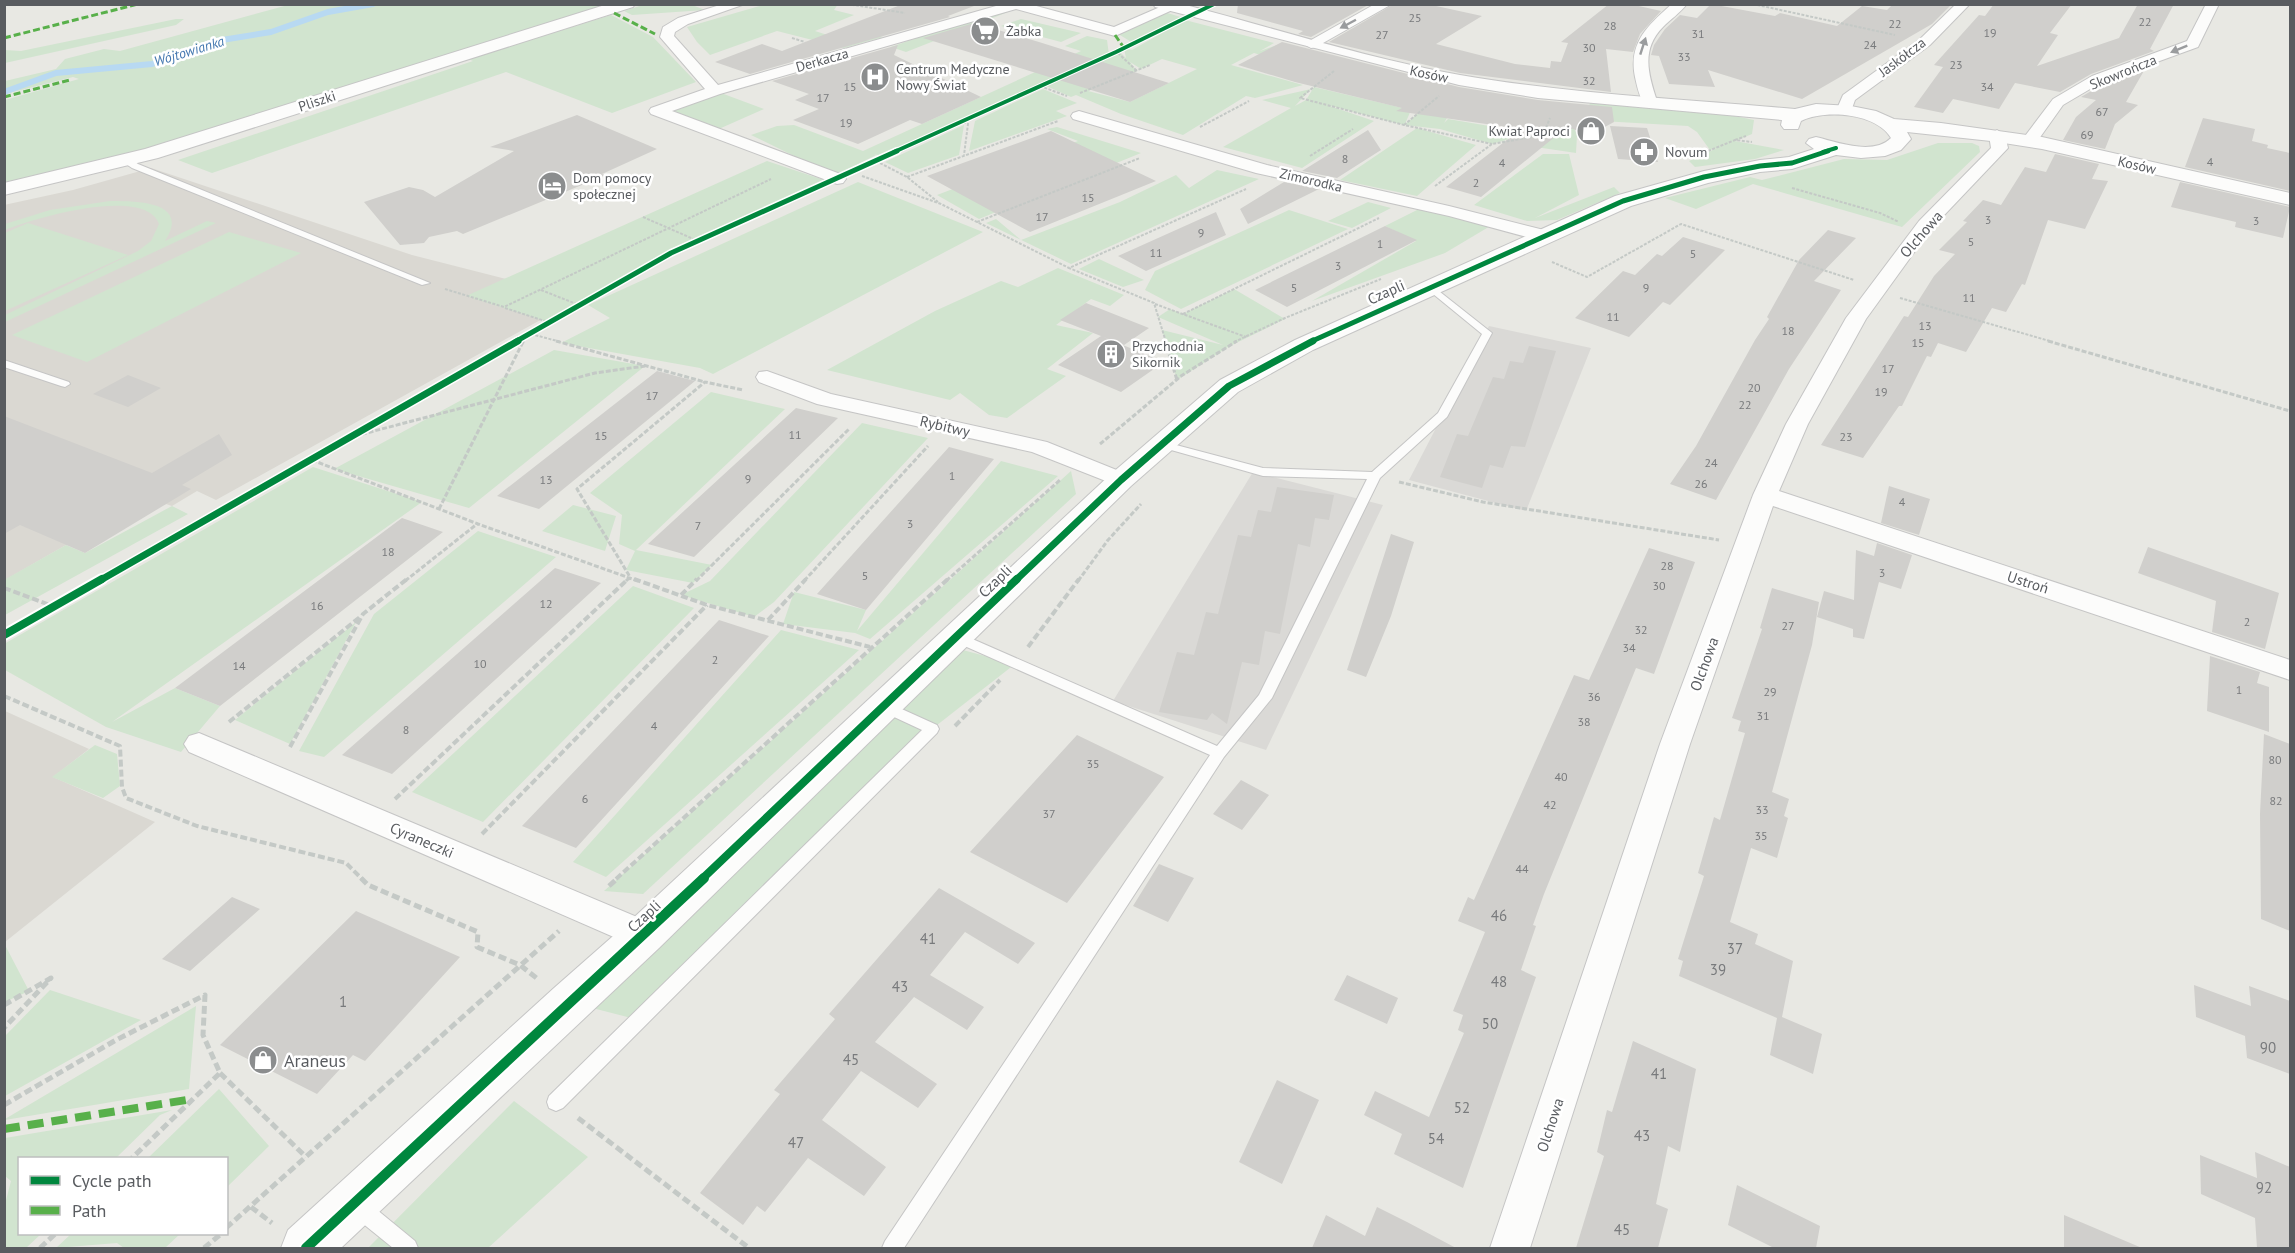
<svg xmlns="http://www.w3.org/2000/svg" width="2295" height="1253" viewBox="0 0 2295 1253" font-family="'PT Sans',sans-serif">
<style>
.industrial{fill:#dad9d6}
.education{fill:#dad8d2}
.green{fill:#d1e4cf;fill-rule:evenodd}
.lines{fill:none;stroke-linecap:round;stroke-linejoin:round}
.stream{stroke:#b8d9f2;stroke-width:6}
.building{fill:#d0cfcc}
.service-casing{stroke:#c5c5c5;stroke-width:2}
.minor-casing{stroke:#c5c5c5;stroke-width:2}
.tertiary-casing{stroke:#c5c5c5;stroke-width:2}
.path-far3{stroke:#c4c9c6;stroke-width:2;stroke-dasharray:3 1.5;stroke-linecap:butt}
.path-far2{stroke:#c4c9c6;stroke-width:3;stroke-dasharray:5 2;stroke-linecap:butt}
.path-far1{stroke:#c4c9c6;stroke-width:4;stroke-dasharray:7 3;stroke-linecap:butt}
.path{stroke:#c4c9c6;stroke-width:5;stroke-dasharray:8 4;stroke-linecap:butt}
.service{fill:#fcfcfb;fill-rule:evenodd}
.minor{fill:#fcfcfb;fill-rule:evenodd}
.tertiary{fill:#fcfcfb;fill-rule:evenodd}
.quiet-far1{stroke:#58b04a;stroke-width:3;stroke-dasharray:7 3;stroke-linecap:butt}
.quiet{stroke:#58b04a;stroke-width:8;stroke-dasharray:16 8;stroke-linecap:butt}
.cycleway-far4-casing{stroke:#fff;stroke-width:6}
.cycleway-far3-casing{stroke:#fff;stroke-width:8}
.cycleway-far2-casing{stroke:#fff;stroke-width:10}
.cycleway-far1-casing{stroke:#fff;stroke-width:12}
.cycleway-casing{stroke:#fff;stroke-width:14}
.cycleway-far4{stroke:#00873e;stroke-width:4}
.cycleway-far3{stroke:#00873e;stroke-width:5}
.cycleway-far2{stroke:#00873e;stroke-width:7}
.cycleway-far1{stroke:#00873e;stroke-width:8}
.cycleway{stroke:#00873e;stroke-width:10}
.oneway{fill:#9a9c9e}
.labels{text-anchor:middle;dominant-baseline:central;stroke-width:5;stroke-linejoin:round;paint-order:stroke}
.number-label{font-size:12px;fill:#787a7c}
.far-poi-label{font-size:14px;fill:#595c60;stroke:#fff;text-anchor:start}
.far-water-label{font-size:14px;font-style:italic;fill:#4679b0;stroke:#fff}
.far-street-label{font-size:14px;fill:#595c60;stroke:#fff}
.street-label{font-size:15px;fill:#595c60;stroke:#fff}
.near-number-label{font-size:15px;fill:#787a7c}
.near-poi-label{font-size:18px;fill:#595c60;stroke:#fff;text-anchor:start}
</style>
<rect width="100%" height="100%" fill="#e8e8e3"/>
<!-- industrial -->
<path class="industrial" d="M 1489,326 L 1591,348 L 1526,511 L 1409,480 Z
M 1253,472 L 1383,505 L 1266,750 L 1113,701 Z"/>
<!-- education -->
<path class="education" d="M 151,168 L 412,255 L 580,298 L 216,500 L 197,491 L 172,506 L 166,504 L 66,545 L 5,580 L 4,205 L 73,190 Z
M 5,711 L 89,749 L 53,777 L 155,822 L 5,942 Z"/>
<!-- green -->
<path class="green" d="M 646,4 L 692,5 L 705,10 L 632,15 L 624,11 Z
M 838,4 L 834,10 L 854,15 L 815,31 L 843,40 L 873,34 L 883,37 L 844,48 L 777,31 L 710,55 L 697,42 L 687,27 L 763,5 Z
M 288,5 L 612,5 L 475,46 L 169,144 L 5,184 L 5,100 L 79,79 L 73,77 L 5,94 L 5,81 L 56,69 L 65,59 L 104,49 L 120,51 Z
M 1013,10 L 906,52 L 891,47 L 936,31 Z
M 1164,12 L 1184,18 L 1133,43 L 1115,32 Z
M 611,15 L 653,37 L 696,82 L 612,113 L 506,72 L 212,173 L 178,160 L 473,61 L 468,59 Z
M 176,19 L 184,19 L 176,25 L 5,63 L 5,50 L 21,51 Z
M 1021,19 L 1081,33 L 1061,42 L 1001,26 Z
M 1185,20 L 1274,43 L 1260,51 L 1280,44 L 1324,74 L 1254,53 L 1231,65 L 1303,85 L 1255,98 L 1246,96 L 1183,135 L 1121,114 L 1076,95 L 1071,97 L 1044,85 L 885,157 L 874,154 L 876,155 L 835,176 L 751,135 L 777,126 L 794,125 L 863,151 L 1081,51 L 1065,46 L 1087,36 L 1107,40 L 1109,55 L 1065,76 L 1121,53 L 1126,58 L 1124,48 L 1132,50 ZM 1162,59 L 1197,69 L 1130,102 L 1088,91 L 1137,71 L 1130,62 L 1141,69 Z
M 1314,87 L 1411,110 L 1405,124 L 1430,104 L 1454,106 L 1444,123 L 1448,119 L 1530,133 L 1492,144 L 1440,129 L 1404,125 L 1324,104 L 1374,121 L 1302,168 L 1223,147 L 1291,108 L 1262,100 L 1311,89 L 1295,106 L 1306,100 Z
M 1043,89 L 1077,103 L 1056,111 L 1067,116 L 969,151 L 975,121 Z
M 721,93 L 764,109 L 712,132 L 664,109 Z
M 1590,103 L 1715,112 L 1754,120 L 1752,134 L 1735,141 L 1784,150 L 1755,159 L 1695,167 L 1689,161 L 1717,148 L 1710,150 L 1697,132 L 1688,126 L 1584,120 Z
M 1571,121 L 1577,135 L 1576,153 L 1503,142 L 1543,135 Z
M 964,125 L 959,155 L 908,173 L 885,162 Z
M 1057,127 L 1141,153 L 979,219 L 937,195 L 1078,141 L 1047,129 Z
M 1417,128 L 1476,145 L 1417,196 L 1340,180 Z
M 1938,143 L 1972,143 L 1979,146 L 1980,152 L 1902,227 L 1753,184 L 1696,209 L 1665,198 L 1750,177 L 1762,180 L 1844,159 L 1887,160 Z
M 1543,154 L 1569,154 L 1579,195 L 1535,218 L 1614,187 L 1620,193 L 1557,220 L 1527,221 L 1474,205 Z
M 767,161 L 830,182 L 670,254 L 551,323 L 466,296 Z
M 1217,170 L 1259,179 L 1071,264 L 986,223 L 996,219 L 1021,240 L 1120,202 L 1176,175 L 1189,188 Z
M 858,182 L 983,232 L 713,374 L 700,368 L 561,343 L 610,318 L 588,305 Z
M 110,201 C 136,201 191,201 165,241 L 207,221 L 216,223 L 5,322 L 5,315 L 138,251 L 151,241 L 159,224 C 145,185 31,219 5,230 L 5,224 L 50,210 Z
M 1368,202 L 1391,208 L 1352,228 L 1328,221 Z
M 1421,208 L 1492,225 L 1445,253 L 1312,301 L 1416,241 L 1385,226 Z
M 1289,210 L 1348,229 L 1181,309 L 1145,290 L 1155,271 Z
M 28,223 L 128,255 L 5,311 L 5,233 Z
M 229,232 L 301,253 L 87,362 L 12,335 Z
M 1099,259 L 1144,280 L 1123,287 L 1079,269 Z
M 1058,268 L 1124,295 L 1110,306 L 1091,299 L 1056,325 L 1093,333 L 1047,369 L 1066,376 L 1007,418 L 989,415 L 960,393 L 950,400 L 827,370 L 935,311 L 1001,281 L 1018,287 Z
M 1234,289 L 1285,319 L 1228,347 L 1177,380 L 1162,330 L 1223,345 L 1158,317 L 1170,309 L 1183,314 Z
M 554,350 L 645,366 L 469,508 L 334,469 Z
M 711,392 L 785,409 L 636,550 L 712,565 L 693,583 L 626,570 L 635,551 L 619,544 L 622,515 L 590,493 Z
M 862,423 L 928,438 L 774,602 L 754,617 L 681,595 L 710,581 Z
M 1001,461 L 1058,476 L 870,639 L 855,633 L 783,624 L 794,592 L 866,610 L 857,631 Z
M 313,467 L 422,502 L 112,722 L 175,688 L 220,706 L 181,752 L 106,727 L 5,670 L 4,644 Z
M 1071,471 L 1076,494 L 643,894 L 604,891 Z
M 573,505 L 616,516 L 605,551 L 542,531 Z
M 172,506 L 188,514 L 5,615 L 4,580 L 66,545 L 85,553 Z
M 478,531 L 556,557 L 324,757 L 299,751 L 374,614 Z
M 633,586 L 694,608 L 483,822 L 412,792 Z
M 356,622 L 290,744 L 235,720 Z
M 781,630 L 859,650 L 606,877 L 573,862 Z
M 959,649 L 1015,664 L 932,729 L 639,1020 L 569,1002 L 876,713 L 927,727 L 884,706 Z
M 95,745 L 117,754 L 120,786 L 103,798 L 52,777 Z
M 4,943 L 29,991 L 5,1002 L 4,1002 Z
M 50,990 L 141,1020 L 5,1096 L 5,1036 Z
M 196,1006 L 189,1089 L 5,1120 L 5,1119 Z
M 219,1089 L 269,1146 L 227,1187 L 226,1158 L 148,1158 Z
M 514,1101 L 588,1157 L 488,1248 L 408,1248 L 387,1233 L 397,1248 L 368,1248 Z
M 172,1110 L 160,1115 L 116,1158 L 20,1158 L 20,1234 L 41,1234 L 26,1248 L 5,1248 L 5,1204 L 11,1181 L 5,1176 L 5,1138 Z
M 71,1234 L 180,1234 L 165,1248 L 124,1248 L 117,1243 L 56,1248 Z"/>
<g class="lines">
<!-- stream -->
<path class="stream" d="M 4,92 L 56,73 L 152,64 L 216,41 L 271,32 L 328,12 L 373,4"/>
</g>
<!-- building -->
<path class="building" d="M 903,4 L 974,6 L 948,16 L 950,17 L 750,74 L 715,62 L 762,44 L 782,51 Z
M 1238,4 L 1370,4 L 1311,37 L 1298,34 L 1303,31 L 1237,13 Z
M 1394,4 L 1427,4 L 1482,16 L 1436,44 L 1515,64 L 1550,68 L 1551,61 L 1561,62 L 1568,43 L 1561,42 L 1609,4 L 1630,4 L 1661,11 L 1640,34 L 1633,52 L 1606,49 L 1611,92 L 1460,73 L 1329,42 Z
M 1711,4 L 1775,16 L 1780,13 L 1837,26 L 1862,6 L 1887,10 L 1893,4 L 1952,4 L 1932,24 L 1802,99 L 1708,70 L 1715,87 L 1669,84 L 1659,56 L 1651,55 L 1654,45 L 1665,29 L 1680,15 L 1697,18 Z
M 1994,4 L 2072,4 L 2050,33 L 2058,35 L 2037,66 L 2119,38 L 2138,4 L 2174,4 L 2150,49 L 2154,51 L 2091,74 L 2060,92 L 2015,83 L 1999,109 L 1953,99 L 1943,113 L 1914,107 L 1943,67 L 1934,65 L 1979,15 L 1985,16 Z
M 974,23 L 1039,42 L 1169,83 L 1130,102 L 923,38 Z
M 1282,42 L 1459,87 L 1538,100 L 1612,107 L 1614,122 L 1590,135 L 1567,127 L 1481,197 L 1446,187 L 1521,129 L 1396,111 L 1402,108 L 1295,82 L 1238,65 Z
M 898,45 L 894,55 L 981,97 L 922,124 L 910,120 L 858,144 L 793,120 L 819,109 L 795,100 L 809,94 L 772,81 Z
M 2145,69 L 2126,102 L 2138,105 L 2115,124 L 2105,149 L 2063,140 L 2076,117 L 2096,100 L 2081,97 L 2103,84 Z
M 577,115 L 657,149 L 602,174 L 606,175 L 463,234 L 457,231 L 429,237 L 424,243 L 400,245 L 364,202 L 409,187 L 423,190 L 435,197 L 514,151 L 490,147 Z
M 2203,118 L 2255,129 L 2252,141 L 2268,145 L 2267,148 L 2290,153 L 2290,191 L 2185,167 Z
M 1610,126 L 1647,128 L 1658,162 L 1618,159 Z
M 1368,130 L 1381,150 L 1337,178 L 1302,171 Z
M 1051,131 L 1156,181 L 1030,232 L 927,176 Z
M 2055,154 L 2099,164 L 2092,179 L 2108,181 L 2085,229 L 2048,220 L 2025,285 L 2022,284 L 2006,312 L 1992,308 L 1966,352 L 1938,343 L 1931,357 L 1927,356 L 1902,406 L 1899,406 L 1863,458 L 1821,445 L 1904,316 L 1908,317 L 1934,276 L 1955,254 L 1939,250 L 1967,222 L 1963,221 L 1983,200 L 2001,205 L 2025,167 L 2046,172 Z
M 1284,182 L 1319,189 L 1248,224 L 1240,209 Z
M 2180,182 L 2290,207 L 2283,238 L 2235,227 L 2236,222 L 2171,207 Z
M 1216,212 L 1226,235 L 1146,271 L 1118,256 Z
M 1385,226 L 1417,240 L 1287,307 L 1255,290 Z
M 1828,230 L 1856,238 L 1814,281 L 1841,290 L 1789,369 L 1716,500 L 1670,484 L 1696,446 L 1755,340 L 1769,319 L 1767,317 L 1799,260 Z
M 1683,237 L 1725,250 L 1670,305 L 1663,302 L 1629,337 L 1575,318 L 1623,271 L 1635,275 L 1657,254 L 1662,256 Z
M 1086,303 L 1149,328 L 1124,345 L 1060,320 Z
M 1101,336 L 1164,362 L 1121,392 L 1058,365 Z
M 1529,346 L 1556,351 L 1525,447 L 1511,446 L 1503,468 L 1490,465 L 1482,488 L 1440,477 L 1457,434 L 1468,436 L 1493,377 L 1504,379 L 1510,361 L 1523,363 Z
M 657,371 L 695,381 L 539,509 L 497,496 Z
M 128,375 L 161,388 L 128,407 L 93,394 Z
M 796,408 L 838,418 L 694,557 L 648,544 Z
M 4,416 L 152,473 L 219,434 L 232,455 L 182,485 L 191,489 L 85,553 L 20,525 L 4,534 Z
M 949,447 L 994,459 L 866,610 L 817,594 Z
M 1889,486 L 1930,499 L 1919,535 L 1881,523 Z
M 1277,487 L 1334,495 L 1329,520 L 1315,518 L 1310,547 L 1298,544 L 1280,634 L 1265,631 L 1259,665 L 1242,662 L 1227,724 L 1212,713 L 1207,720 L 1159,712 L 1177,652 L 1194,655 L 1206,612 L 1218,614 L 1238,535 L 1251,537 L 1258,510 L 1271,512 Z
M 402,518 L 443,532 L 220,706 L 175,688 Z
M 1391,534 L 1414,542 L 1391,616 L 1366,677 L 1347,670 Z
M 1877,543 L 1912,555 L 1901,589 L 1879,582 L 1864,639 L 1853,637 L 1853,629 L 1817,617 L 1824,591 L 1854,600 L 1856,550 L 1874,556 Z
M 2148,547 L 2279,593 L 2265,649 L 2212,632 L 2216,601 L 2138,573 Z
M 1649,548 L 1695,562 L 1654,674 L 1636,668 L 1544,894 L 1533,925 L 1536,926 L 1521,970 L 1536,977 L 1463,1188 L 1394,1154 L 1402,1134 L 1364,1115 L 1375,1091 L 1429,1117 L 1464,1033 L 1458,1030 L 1463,1015 L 1453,1011 L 1485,932 L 1458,921 L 1468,897 L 1474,900 L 1574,675 L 1589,680 Z
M 555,568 L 601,583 L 392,774 L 342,755 Z
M 1772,588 L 1819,602 L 1812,645 L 1772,792 L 1789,799 L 1784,816 L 1788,818 L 1777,858 L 1751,848 L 1730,922 L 1758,934 L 1755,944 L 1793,961 L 1782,1017 L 1822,1034 L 1813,1074 L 1770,1055 L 1777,1018 L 1679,976 L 1683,961 L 1678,959 L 1704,876 L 1698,873 L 1714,817 L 1720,820 L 1745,733 L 1738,731 L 1741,721 L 1732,718 L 1762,629 L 1760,628 Z
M 719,620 L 769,636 L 576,848 L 522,826 Z
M 2210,656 L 2260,672 L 2257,683 L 2269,687 L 2269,732 L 2207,711 Z
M 2264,734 L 2290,744 L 2290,931 L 2261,919 L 2260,814 Z
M 1077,735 L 1164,777 L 1067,903 L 970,852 Z
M 1241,780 L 1269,795 L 1242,830 L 1213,814 Z
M 1159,864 L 1194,878 L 1168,922 L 1133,906 Z
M 939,888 L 1035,943 L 1018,964 L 965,932 L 930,975 L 984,1007 L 967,1030 L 914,997 L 875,1042 L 937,1084 L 918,1108 L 861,1071 L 822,1120 L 886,1167 L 864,1196 L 808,1158 L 765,1212 L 757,1206 L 743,1225 L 700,1193 L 780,1094 L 774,1090 L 835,1019 L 829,1014 Z
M 232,897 L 260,909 L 190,971 L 162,959 Z
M 356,911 L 460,957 L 365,1061 L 353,1055 L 317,1094 L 220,1045 Z
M 1347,975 L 1398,998 L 1387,1024 L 1334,1000 Z
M 2194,985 L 2251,1006 L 2249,986 L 2290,1001 L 2290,1074 L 2247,1058 L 2245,1036 L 2196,1017 Z
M 1633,1041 L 1696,1069 L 1680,1152 L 1668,1146 L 1656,1204 L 1668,1209 L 1658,1248 L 1576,1248 L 1604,1156 L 1597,1152 L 1607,1110 L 1612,1112 Z
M 1277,1080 L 1319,1100 L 1282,1184 L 1239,1162 Z
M 2255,1152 L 2290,1167 L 2290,1248 L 2257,1248 L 2255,1218 L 2201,1194 L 2200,1155 L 2257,1178 Z
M 1737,1185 L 1820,1226 L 1816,1248 L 1774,1248 L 1728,1225 Z
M 1377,1207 L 1407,1222 L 1456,1248 L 1312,1248 L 1326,1215 L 1365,1236 Z
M 2064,1215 L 2142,1248 L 2064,1248 Z"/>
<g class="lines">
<!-- service casing -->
<g class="service-casing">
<path id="service" d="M 123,158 L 129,158 L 138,164 L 430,283 L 422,285 L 132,168 L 123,162 Z
M 1430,284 L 1492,333 L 1447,417 L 1380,478 L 1272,698 L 1224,757 L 904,1248 L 882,1248 L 885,1241 L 1210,755 L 951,640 L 949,637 L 951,634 L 961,634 L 1217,746 L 1259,695 L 1367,479 L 1263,476 L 1157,446 L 1155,444 L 1161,441 L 1263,468 L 1372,472 L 1438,413 L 1482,334 L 1427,289 L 1427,285 Z
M 4,360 L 69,382 L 70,384 L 65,387 L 61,386 L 4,367 Z
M 884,701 L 937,725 L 939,729 L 937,733 L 563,1108 L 556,1111 L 549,1108 L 547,1102 L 549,1096 L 922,730 L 879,710 L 877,706 L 879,702 Z
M 358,1197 L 365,1200 L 415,1241 L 418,1248 L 393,1248 L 351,1214 L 348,1207 L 351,1200 Z"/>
</g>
<!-- minor casing -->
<g class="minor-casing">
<path id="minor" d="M 723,4 L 745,4 L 688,24 L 675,32 L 674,36 L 718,85 L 1003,4 L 1029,4 L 1114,27 L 1167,4 L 1177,4 L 1179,7 L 1115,36 L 1016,9 L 720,94 L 672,111 L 843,175 L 846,179 L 843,183 L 837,184 L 651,114 L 649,111 L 651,108 L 705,89 L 660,37 L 663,27 L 678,18 Z
M 1375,4 L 1392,4 L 1316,47 L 1311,48 L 1304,44 Z
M 1672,4 L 1687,4 C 1680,13 1671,19 1663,27 C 1641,49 1648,74 1657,101 L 1649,106 L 1644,104 C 1639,96 1637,86 1635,77 C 1628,43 1648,25 1672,4 Z
M 1956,4 L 1970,4 L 1930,45 L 1855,100 L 1850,114 L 1838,114 L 1836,111 L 1843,95 L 1920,39 Z
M 2206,4 L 2219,4 L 2198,47 L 2102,82 L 2063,105 L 2036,143 L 2024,143 L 2022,140 L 2053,99 L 2092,76 L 2187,41 Z
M 1079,111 L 1267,165 L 1449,206 L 1552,232 L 1554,236 L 1552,240 L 1545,242 L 1449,216 L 1256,173 L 1073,119 L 1071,116 L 1073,113 Z
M 1997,130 L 2005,135 L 2008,148 L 1931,229 L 1866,319 L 1808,424 L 1779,491 L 2290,660 L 2290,680 L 1773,506 L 1690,744 L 1530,1248 L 1490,1248 L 1660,744 L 1753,495 L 1786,424 L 1846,318 L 1919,221 L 1991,148 L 1989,135 Z
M 767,371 L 831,394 L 1047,442 L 1129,475 L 1133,480 L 1129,485 L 1121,487 L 1032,452 L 817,404 L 759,382 L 756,377 L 759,372 Z
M 199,733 L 656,925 L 661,935 L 656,945 L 644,950 L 632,945 L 189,752 L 184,744 L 189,736 Z"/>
</g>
<!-- tertiary casing -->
<g class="tertiary-casing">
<path id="tertiary" d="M 608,4 L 635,4 L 633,7 L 158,158 L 4,195 L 4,183 L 145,149 Z
M 1153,4 L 1182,4 C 1274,28 1366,58 1460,75 C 1570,94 1683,99 1795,109 L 1816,104 L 1851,106 L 1876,111 L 1894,119 L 1941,123 L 2042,137 L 2290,193 L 2290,205 L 2042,149 L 1991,141 L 1907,132 L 1911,139 L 1901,150 L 1885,156 L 1861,158 L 1836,155 L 1792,169 L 1760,172 L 1708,183 L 1631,206 L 1313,350 L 1238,392 L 1131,486 L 659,948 L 341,1248 L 281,1248 L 288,1230 L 554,988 L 629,922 L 1111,474 L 1220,380 L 1295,340 L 1615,196 L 1704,171 L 1760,160 L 1789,157 L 1814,149 L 1806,143 L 1809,139 L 1816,137 C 1837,142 1873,156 1891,138 C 1876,113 1825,109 1801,121 L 1798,129 L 1784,129 L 1781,125 L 1782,120 L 1538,98 L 1459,85 L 1155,7 Z"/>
</g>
<!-- path-far3 -->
<path class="path-far3" d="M 847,4 L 905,13
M 1753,4 L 1895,35
M 792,38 L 805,42
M 1118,53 L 1137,71
M 1334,71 L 1300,98 L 1404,125 L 1492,144
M 1040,86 L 1067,96
M 1080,93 L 1150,65
M 963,122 L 968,124 L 964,155
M 1404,125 L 1439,96
M 1200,127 L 1249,101
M 1735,140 L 1746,136
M 1708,151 L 1735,140 L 1752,142
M 1310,156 L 1353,129
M 876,161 L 907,177 L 938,202
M 862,176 L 941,204 L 1069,268
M 907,177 L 1058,121
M 1435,186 L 1492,144 L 1543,135 L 1550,118
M 1792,188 L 1880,213 L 1899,222
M 643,217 L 698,241
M 977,222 L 1140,158
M 1552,262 L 1587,277 L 1681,224 L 1854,280
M 445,289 L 504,307 L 771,179
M 541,290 L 579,305
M 1900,298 L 2053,342
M 1155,304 L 1246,337
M 505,308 L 551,323
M 1183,314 L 1379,218
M 531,334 L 561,342
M 520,341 L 523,342
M 1166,342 L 1154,303 L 1069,268 L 1246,189
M 1234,342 L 1285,318 L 1381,279"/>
<!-- path-far2 -->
<path class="path-far2" d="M 556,341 L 705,382
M 1165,341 L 1177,380
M 2048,341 L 2290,411
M 355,436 L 595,373 L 645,366
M 1100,444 L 1181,376 L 1237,341
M 312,460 L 478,524 L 638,581
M 1399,482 L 1483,502 L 1719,540
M 439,509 L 523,342 L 520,341
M 405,581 L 477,524
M 626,581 L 630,577 L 577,489 L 705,382 L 743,390
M 696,581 L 849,429
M 804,581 L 928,446
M 946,581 L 1060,480
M 1078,581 L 1108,540 L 1141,504"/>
<!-- path-far1 -->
<path class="path-far1" d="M 634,579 L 707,605 L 870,647
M 4,588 L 55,607
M 681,595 L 697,579
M 768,620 L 806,579
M 1028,647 L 1079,579
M 4,696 L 120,746 L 122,787 L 126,798 L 197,826 L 346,863 L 362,879
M 229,722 L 360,617
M 955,726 L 1000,680
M 290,747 L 363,614 L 407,579
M 395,799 L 628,579
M 482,834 L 707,605
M 616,879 L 948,579"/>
<!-- path -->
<path class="path" d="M 361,878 L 368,885 L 478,932 L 477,947 L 520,965 L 539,980
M 609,886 L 618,878
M 4,1005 L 51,978 L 4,1028
M 220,1073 L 306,1157
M 4,1105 L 116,1040 L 205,995 L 203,1035 L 220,1073 L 132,1158
M 578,1118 L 749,1248
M 251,1207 L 272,1223
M 226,1228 L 559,931
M 40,1248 L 55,1234
M 204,1248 L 221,1234"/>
<!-- service -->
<use href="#service" class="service"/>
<!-- minor -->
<use href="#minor" class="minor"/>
<!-- tertiary -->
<use href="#tertiary" class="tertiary"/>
<!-- quiet-far1 -->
<path class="quiet-far1" d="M 614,13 L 655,34
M 1115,35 L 1124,48
M 4,38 L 138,4
M 4,97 L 70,80"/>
<!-- quiet -->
<path class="quiet" d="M 4,1129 L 193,1099"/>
<!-- cycleway-far4 casing -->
<g class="cycleway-far4-casing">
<path id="cycleway-far4" d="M 894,152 L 1116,52 L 1214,4
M 1823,152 L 1836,148"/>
</g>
<!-- cycleway-far3 casing -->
<g class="cycleway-far3-casing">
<path id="cycleway-far3" d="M 515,342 L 671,253 L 897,151
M 1310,342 L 1623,201 L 1704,177 L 1760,166 L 1792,163 L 1828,151"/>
</g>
<!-- cycleway-far2 casing -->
<g class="cycleway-far2-casing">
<path id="cycleway-far2" d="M 99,581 L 518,341
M 1015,581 L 1121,480 L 1229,386 L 1313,341"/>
</g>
<!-- cycleway-far1 casing -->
<g class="cycleway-far1-casing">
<path id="cycleway-far1" d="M 4,635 L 102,579
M 702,879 L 1017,579"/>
</g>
<!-- cycleway casing -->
<g class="cycleway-casing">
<path id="cycleway" d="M 306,1248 L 704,878"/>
</g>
<!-- cycleway-far4 -->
<use href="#cycleway-far4" class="cycleway-far4"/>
<!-- cycleway-far3 -->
<use href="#cycleway-far3" class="cycleway-far3"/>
<!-- cycleway-far2 -->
<use href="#cycleway-far2" class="cycleway-far2"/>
<!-- cycleway-far1 -->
<use href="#cycleway-far1" class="cycleway-far1"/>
<!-- cycleway -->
<use href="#cycleway" class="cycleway"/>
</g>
<!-- one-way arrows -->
<defs><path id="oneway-solid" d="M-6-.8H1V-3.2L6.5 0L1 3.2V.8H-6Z" transform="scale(1.5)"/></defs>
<g class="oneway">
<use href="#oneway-solid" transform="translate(1348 24) rotate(152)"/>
<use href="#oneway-solid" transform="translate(1643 46) rotate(-72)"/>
<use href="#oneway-solid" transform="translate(2179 49) rotate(158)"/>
</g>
<!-- icons -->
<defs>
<g id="supermarket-disc" transform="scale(1.5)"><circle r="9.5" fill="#8b8d8e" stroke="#fff"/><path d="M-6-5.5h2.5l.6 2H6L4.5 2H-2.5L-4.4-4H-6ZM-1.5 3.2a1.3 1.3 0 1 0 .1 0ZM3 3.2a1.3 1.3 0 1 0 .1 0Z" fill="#fff"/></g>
<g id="hospital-disc" transform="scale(1.5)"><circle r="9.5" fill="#8b8d8e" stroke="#fff"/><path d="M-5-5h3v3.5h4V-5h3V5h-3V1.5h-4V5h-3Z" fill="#fff"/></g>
<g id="shop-disc" transform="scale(1.5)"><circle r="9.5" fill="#8b8d8e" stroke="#fff"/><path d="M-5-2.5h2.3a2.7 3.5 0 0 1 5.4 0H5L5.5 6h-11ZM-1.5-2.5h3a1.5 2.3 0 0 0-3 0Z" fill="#fff"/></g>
<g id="pharmacy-disc" transform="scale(1.5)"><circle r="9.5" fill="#8b8d8e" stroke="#fff"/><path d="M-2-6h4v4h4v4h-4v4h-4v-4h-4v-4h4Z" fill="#fff"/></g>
<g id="hotel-disc" transform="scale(1.5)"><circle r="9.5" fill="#8b8d8e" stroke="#fff"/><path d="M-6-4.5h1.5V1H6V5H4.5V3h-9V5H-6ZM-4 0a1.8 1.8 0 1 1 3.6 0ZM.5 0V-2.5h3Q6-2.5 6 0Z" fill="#fff"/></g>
<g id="building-disc" transform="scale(1.5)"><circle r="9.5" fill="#8b8d8e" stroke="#fff"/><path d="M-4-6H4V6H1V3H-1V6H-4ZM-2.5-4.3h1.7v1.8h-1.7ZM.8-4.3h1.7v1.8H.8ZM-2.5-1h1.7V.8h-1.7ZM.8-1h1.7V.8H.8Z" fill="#fff"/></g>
</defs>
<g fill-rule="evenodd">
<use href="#supermarket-disc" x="985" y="31"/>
<use href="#hospital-disc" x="875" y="77"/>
<use href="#shop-disc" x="1591" y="131"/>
<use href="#pharmacy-disc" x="1644" y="152"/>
<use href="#hotel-disc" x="552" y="186"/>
<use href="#building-disc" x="1111" y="354"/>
<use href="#shop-disc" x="263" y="1060"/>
</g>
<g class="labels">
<!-- number labels -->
<g class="number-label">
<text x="1415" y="17">25</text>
<text x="2145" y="21">22</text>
<text x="1895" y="23">22</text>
<text x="1610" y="25">28</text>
<text x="1990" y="32">19</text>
<text x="1698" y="33">31</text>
<text x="1382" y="34">27</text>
<text x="1870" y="44">24</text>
<text x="1589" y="47">30</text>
<text x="1684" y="56">33</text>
<text x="1956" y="64">23</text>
<text x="1589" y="80">32</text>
<text x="850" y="86">15</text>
<text x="1987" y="86">34</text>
<text x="823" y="97">17</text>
<text x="2102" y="111">67</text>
<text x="846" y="122">19</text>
<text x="2087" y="134">69</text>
<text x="1345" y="158">8</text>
<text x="2210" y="161">4</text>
<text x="1502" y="162">4</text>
<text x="1476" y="182">2</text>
<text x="1088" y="197">15</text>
<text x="1042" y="216">17</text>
<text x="1988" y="219">3</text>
<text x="2256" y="220">3</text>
<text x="1201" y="232">9</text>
<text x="1971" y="241">5</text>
<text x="1380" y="243">1</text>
<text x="1156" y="252">11</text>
<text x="1693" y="253">5</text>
<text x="1338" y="265">3</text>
<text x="1294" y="287">5</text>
<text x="1646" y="287">9</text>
<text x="1969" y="297">11</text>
<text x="1613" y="316">11</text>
<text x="1925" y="325">13</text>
<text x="1788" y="330">18</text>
<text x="1918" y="342">15</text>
<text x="1888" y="368">17</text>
<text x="1754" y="387">20</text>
<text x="1881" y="391">19</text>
<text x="652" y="395">17</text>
<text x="1745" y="404">22</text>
<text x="795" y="434">11</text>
<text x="601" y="435">15</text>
<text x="1846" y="436">23</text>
<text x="1711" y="462">24</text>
<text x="952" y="475">1</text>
<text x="748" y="478">9</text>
<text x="546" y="479">13</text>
<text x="1701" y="483">26</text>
<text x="1902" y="501">4</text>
<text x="910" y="523">3</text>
<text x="698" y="525">7</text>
<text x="388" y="551">18</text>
<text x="1667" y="565">28</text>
<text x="1882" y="572">3</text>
<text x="865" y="575">5</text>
<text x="1659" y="585">30</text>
<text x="546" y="603">12</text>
<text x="317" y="605">16</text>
<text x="2247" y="621">2</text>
<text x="1788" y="625">27</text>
<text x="1641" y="629">32</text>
<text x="1629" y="647">34</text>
<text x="715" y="659">2</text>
<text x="480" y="663">10</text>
<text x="239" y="665">14</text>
<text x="2239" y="689">1</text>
<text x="1770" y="691">29</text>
<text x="1594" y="696">36</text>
<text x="1763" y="715">31</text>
<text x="1584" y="721">38</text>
<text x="654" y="725">4</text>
<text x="406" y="729">8</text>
<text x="2275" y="759">80</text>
<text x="1093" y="763">35</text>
<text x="1561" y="776">40</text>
<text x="585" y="798">6</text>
<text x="2276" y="800">82</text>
<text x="1550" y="804">42</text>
<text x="1762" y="809">33</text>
<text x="1049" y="813">37</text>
<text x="1761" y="835">35</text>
<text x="1522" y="868">44</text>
</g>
<!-- far-poi labels -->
<g class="far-poi-label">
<text x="1006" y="31">Żabka</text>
<text x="896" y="69">Centrum Medyczne<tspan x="896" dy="16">Nowy Świat</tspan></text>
<text x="1570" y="131" text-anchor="end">Kwiat Paproci</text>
<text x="1665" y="152">Novum</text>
<text x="573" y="178">Dom pomocy<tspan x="573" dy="16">społecznej</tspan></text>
<text x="1132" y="346">Przychodnia<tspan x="1132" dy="16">Sikornik</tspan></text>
</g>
<!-- far-water labels -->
<g class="far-water-label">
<text transform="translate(189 51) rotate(-17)">Wójtowianka</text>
</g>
<!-- far-street labels -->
<g class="far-street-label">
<text transform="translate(1902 57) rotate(-37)">Jaskółcza</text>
<text transform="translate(822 60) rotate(-16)">Derkacza</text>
<text transform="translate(2123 72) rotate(-22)">Skowrończa</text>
<text transform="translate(1429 74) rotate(12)">Kosów</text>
<text transform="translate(317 101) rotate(-18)">Pliszki</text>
<text transform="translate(2137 165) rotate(13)">Kosów</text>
<text transform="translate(1311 180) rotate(13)">Zimorodka</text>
</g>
<!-- street labels -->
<g class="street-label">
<text transform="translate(1921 234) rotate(-49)">Olchowa</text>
<text transform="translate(1386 292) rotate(-24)">Czapli</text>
<text transform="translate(945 426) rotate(13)">Rybitwy</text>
<text transform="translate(995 581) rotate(-44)">Czapli</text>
<text transform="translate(2028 582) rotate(18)">Ustroń</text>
<text transform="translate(1704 664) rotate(-70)">Olchowa</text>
<text transform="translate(422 840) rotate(23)">Cyraneczki</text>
<text transform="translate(644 916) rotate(-43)">Czapli</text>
<text transform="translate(1550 1125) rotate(-72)">Olchowa</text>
</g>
<!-- near-number labels -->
<g class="near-number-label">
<text x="1499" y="915">46</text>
<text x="928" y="938">41</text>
<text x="1735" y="948">37</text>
<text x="1718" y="969">39</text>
<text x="1499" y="981">48</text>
<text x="900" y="986">43</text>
<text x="343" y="1001">1</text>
<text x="1490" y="1023">50</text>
<text x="2268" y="1047">90</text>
<text x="851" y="1059">45</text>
<text x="1659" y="1073">41</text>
<text x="1462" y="1107">52</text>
<text x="1642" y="1135">43</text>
<text x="1436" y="1138">54</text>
<text x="796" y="1142">47</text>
<text x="2264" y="1187">92</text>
<text x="1622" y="1229">45</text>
</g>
<!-- near-poi labels -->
<g class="near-poi-label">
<text x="284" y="1060">Araneus</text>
</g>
</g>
<!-- border -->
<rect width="2295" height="1253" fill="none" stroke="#595c60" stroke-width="12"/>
<!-- legend -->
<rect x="18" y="1157" width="210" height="78" fill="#ffffff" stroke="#bdbebf" stroke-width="1.5"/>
<rect x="30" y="1176" width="30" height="9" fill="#00873e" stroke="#bdbebf" stroke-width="1.5"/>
<text x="72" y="1187" font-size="18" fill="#595c60">Cycle path</text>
<rect x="30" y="1206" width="30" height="9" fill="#58b04a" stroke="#bdbebf" stroke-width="1.5"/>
<text x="72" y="1217" font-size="18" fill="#595c60">Path</text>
</svg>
